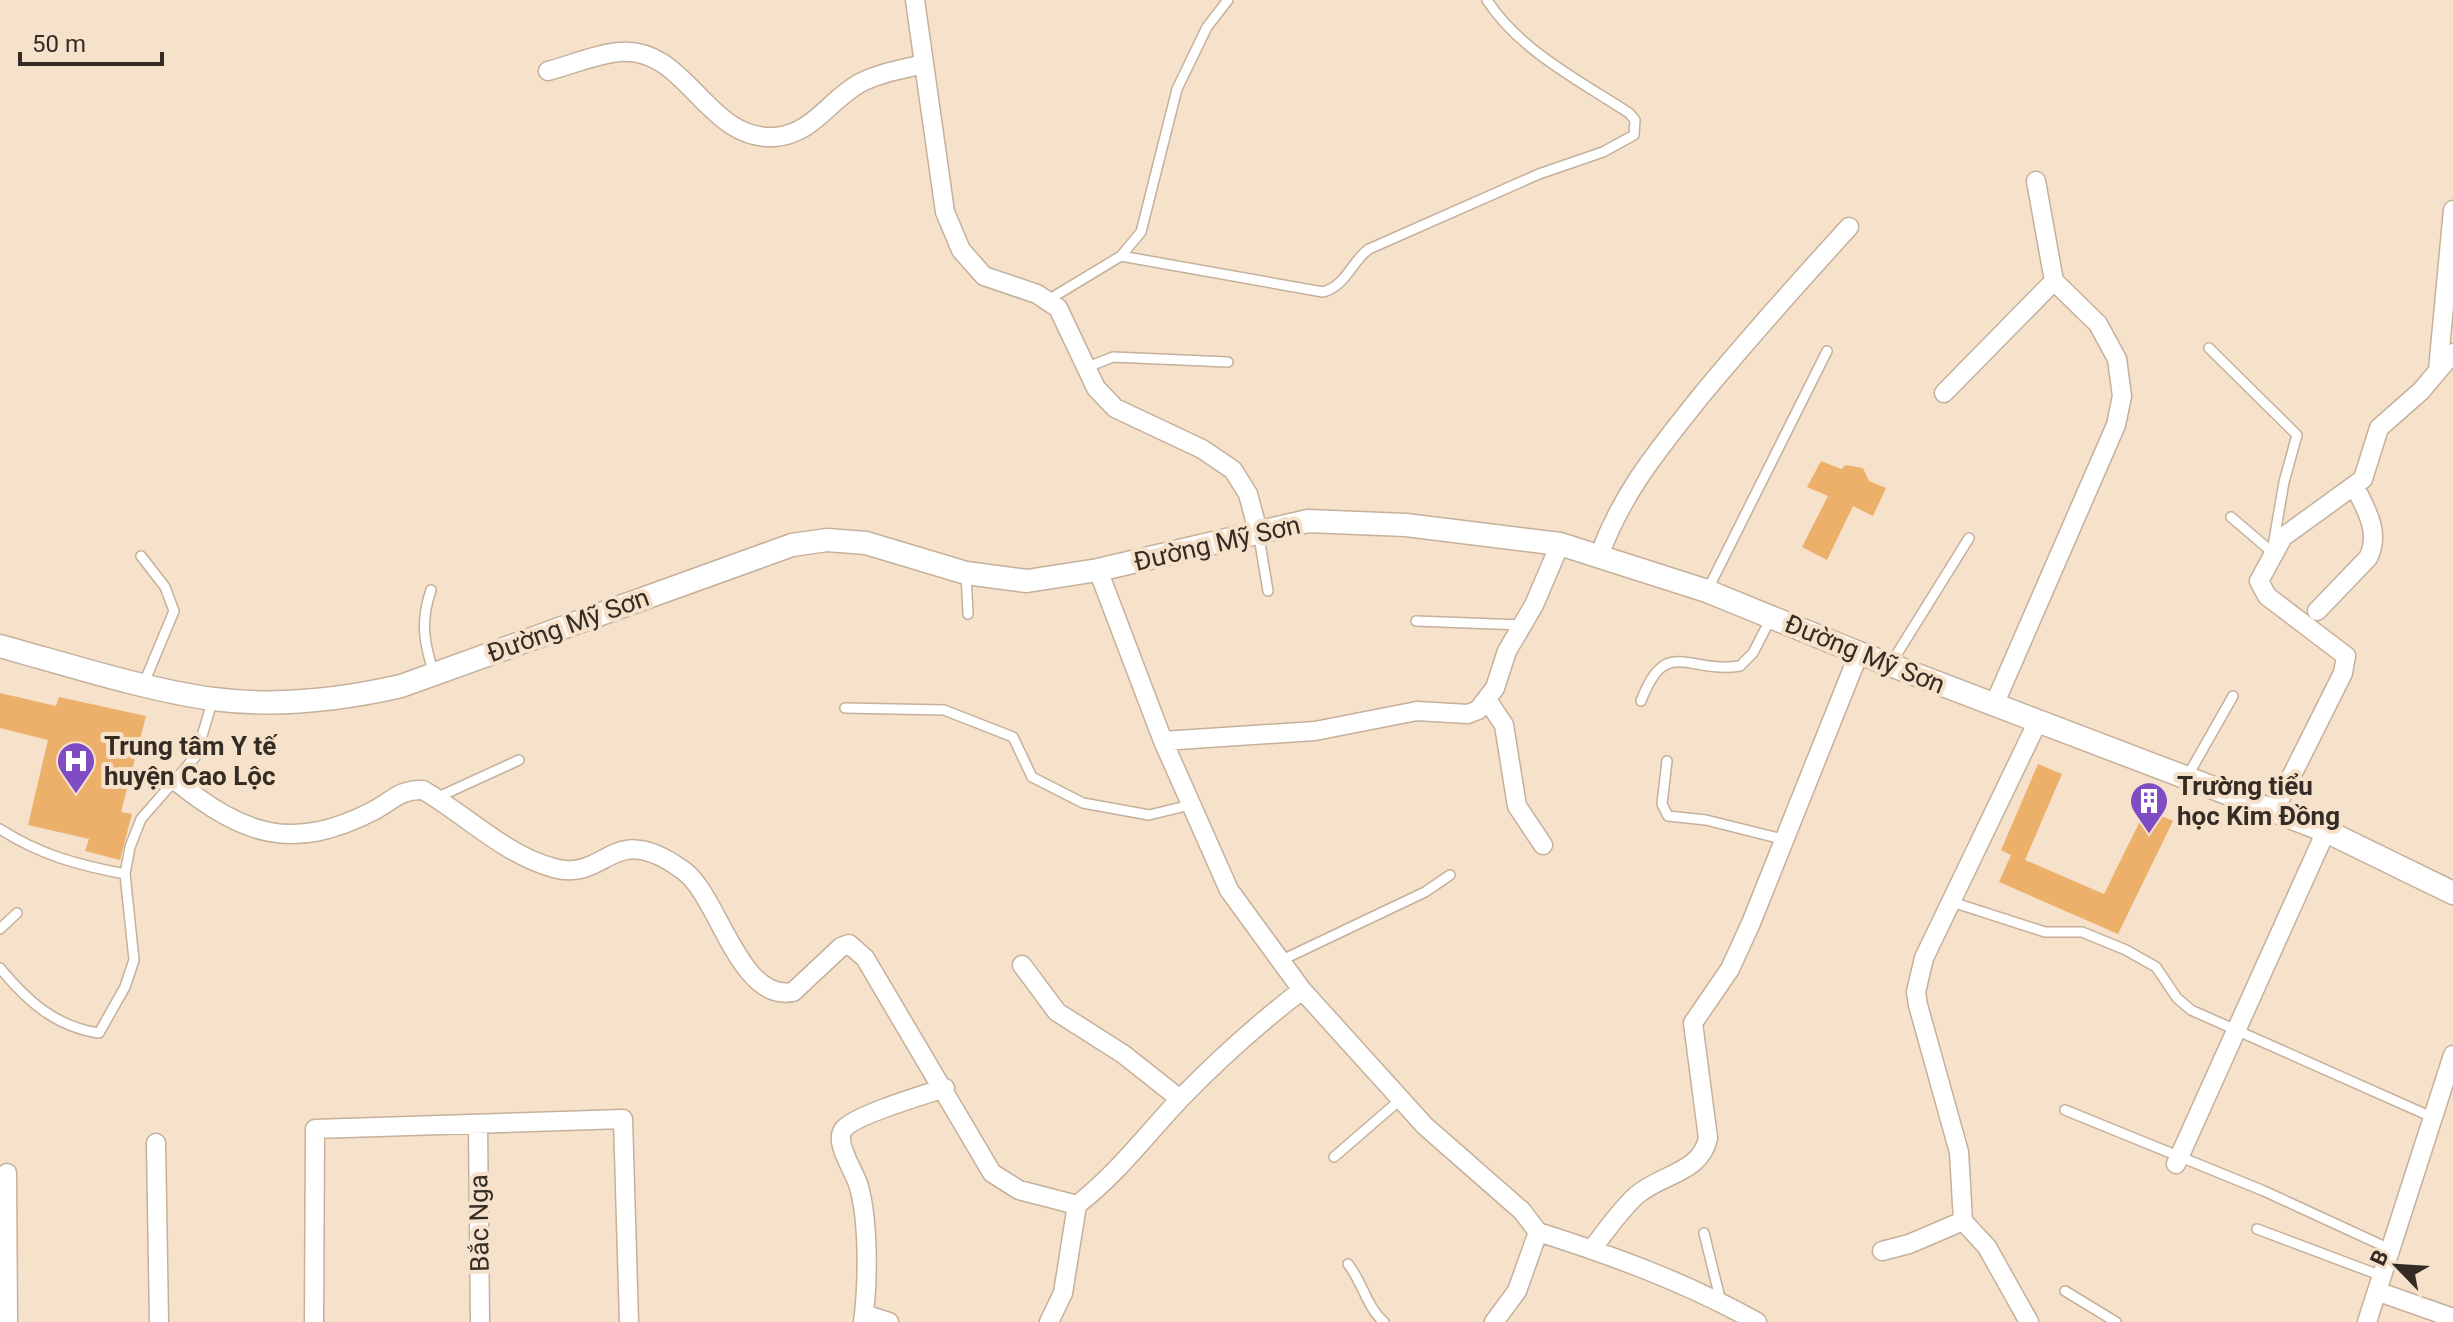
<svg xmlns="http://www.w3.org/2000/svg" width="2453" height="1322" viewBox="0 0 2453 1322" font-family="Roboto,sans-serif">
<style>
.building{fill:#edb06b}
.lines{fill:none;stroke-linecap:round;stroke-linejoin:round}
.service-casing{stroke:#c5b09b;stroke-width:12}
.minor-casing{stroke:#c5b09b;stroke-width:21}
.tertiary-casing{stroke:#c5b09b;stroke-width:25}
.service{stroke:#fff;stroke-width:9}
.minor{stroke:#fff;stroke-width:18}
.tertiary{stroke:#fff;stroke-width:22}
.labels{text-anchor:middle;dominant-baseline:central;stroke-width:8;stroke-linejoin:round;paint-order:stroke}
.street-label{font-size:26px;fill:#352d25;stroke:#f6e1cb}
.poi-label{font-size:26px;font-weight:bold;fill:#352d25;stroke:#f6e1cb;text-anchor:start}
</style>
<rect width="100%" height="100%" fill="#f6e1cb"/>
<!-- building -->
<path class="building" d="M 1821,461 L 1841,469 L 1846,465 L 1863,468 L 1869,481 L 1886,488 L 1873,516 L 1853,506 L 1827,560 L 1802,547 L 1828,496 L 1807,487 Z
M 0,693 L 56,706 L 59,697 L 146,716 L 121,812 L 132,814 L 120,860 L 85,851 L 89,839 L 28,825 L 48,740 L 0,728 Z
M 2038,764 L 2062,774 L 2025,860 L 2104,894 L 2146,809 L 2173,821 L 2118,934 L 1999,882 L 2011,855 L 2001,850 Z"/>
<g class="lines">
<!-- service casing -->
<g class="service-casing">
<path id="service" d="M 1121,256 L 1323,292 C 1347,285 1351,262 1369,249 L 1539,174 L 1603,152 L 1634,135 L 1635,120 L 1629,113 C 1580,81 1519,50 1487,0
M 1048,300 L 1121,256 L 1141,232 L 1177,89 L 1207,27 L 1228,0
M 2209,348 L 2297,435 L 2284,482 L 2272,552 L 2231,517
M 1085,368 L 1113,357 L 1228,362
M 1258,531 L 1268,591
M 141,556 L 165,587 L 174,611 L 144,683
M 966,573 L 968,614
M 431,590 C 420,622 424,643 434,674
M 1707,591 L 1827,351
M 1416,621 L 1521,625
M 1890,665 L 1969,538
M 1641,701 C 1666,635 1687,674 1740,666 L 1753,653 L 1771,618
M 845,708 L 944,710 L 1013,737 L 1032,777 L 1083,803 L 1149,815 L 1190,805
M 1667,761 L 1662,804 L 1668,816 L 1706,820 L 1786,840
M 2187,777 L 2233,696
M 436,798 L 519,760
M 0,829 C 40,855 78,865 125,874
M 1952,902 L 2045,932 L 2082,932 L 2126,950 L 2156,967 L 2177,998 L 2191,1010 L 2434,1118
M 0,929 L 17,913
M 1282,960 L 1425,892 L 1450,875
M 0,968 C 27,1001 56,1027 99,1033 L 125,987 L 134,960 L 125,874 L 130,847 L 141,819 L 196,756 L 213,699
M 2065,1110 L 2264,1191 L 2390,1249
M 1334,1157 L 1401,1099
M 2257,1229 L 2382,1276
M 1704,1233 L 1721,1302
M 1348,1264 C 1362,1281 1367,1308 1384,1322
M 2065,1291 L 2116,1322"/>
</g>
<!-- minor casing -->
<g class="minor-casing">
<path id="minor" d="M 915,0 L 945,212 L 961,250 L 984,276 L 1037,294 L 1058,308 L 1096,388 L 1115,408 L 1202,449 L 1233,470 L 1248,494 L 1258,531
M 548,71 C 571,65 596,54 619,52 C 686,45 706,141 774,137 C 812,135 829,100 860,83 C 879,73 903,69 924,64
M 2438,370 L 2453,210
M 1944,393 L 2054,281
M 1599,556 C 1623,491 1658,450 1700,397 C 1748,339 1798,283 1849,227
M 1098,570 L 1163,741 L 1229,890 L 1302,990 L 1425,1126 L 1522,1211 L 1538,1232 L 1517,1291 L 1494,1322
M 2317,611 L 2368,558 C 2381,533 2366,509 2355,487
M 1488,701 L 1504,725 L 1517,806 L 1543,845
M 1994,705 L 2116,425 L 2122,396 L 2117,359 L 2098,324 L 2054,281 L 2036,181
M 1163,741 L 1315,731 L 1417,711 L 1468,714 L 1478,710 L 1495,688 L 1507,651 L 1534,605 L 1560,544
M 176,781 C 244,836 293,852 373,811 C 392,801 400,789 423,790 C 466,815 505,855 554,868 C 607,883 612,817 684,871 C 719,897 739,1002 793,992 L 841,947 L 849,944 L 865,958 L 992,1173 L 1019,1190 L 1077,1205
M 2274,811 L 2343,673 L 2346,656 L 2267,596 L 2259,581 L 2283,537 L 2363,479 L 2379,428 L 2421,391 L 2453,353
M 1022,965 L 1057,1012 L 1123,1054 L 1180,1099
M 478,1124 L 480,1322
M 156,1143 L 159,1322
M 2176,1164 L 2326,831
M 7,1173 L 8,1322
M 1538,1232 C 1614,1256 1687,1283 1757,1322
M 1592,1249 C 1606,1231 1620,1210 1637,1195 C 1661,1174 1701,1173 1708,1138 L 1693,1023 L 1730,969 L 1751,923 L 1859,653
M 1882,1251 L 1909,1244 L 1963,1221
M 2379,1292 L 2453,1318
M 864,1314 L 889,1322
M 314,1322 L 315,1129 L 623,1119 L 629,1322
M 863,1322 C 868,1285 869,1223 859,1187 C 855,1171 834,1144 843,1130 C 852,1116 926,1094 945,1088
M 1049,1322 L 1063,1293 L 1077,1205 C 1118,1173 1146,1135 1181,1098 C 1219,1059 1259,1023 1302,990
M 2029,1322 L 1987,1247 L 1963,1221 L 1959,1152 L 1918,1005 L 1916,992 L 1924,958 L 2037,723
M 2367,1322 L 2453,1055"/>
</g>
<!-- tertiary casing -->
<g class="tertiary-casing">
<path id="tertiary" d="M 0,646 C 66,664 146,690 213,699 C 275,707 340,700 401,686 L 792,545 L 827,540 L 866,543 L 966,573 L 1027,581 L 1098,570 L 1308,521 L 1406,525 L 1560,544 L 1707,591 L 1859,653 L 2274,811 L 2326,831 L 2453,893"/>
</g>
<!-- service -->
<use href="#service" class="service"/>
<!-- minor -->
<use href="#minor" class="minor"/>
<!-- tertiary -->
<use href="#tertiary" class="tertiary"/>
</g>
<!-- icons -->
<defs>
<g id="hospital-pin" transform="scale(2)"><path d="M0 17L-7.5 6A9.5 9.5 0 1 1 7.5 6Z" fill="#804cc3" stroke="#f6e1cb"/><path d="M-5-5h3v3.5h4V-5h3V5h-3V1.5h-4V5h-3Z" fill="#fff"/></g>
<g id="building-pin" transform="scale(2)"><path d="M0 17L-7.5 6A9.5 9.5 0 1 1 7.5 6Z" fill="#804cc3" stroke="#f6e1cb"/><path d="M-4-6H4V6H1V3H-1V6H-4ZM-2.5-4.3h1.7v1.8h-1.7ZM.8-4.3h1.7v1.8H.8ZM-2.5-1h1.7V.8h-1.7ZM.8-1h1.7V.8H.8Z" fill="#fff"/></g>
</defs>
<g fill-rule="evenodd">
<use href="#hospital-pin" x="76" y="761"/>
<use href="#building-pin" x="2149" y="801"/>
</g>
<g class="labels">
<!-- street labels -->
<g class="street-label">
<text transform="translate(1217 543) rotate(-13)">Đường Mỹ Sơn</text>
<text transform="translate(568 625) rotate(-20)">Đường Mỹ Sơn</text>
<text transform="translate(1865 654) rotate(22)">Đường Mỹ Sơn</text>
<text transform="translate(479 1223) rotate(-91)">Bắc Nga</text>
</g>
<!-- poi labels -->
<g class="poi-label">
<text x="104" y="746">Trung tâm Y tế<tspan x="104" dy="30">huyện Cao Lộc</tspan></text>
<text x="2177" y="786">Trường tiểu<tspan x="2177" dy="30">học Kim Đồng</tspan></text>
</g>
</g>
<!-- north arrow -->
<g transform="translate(2397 1266) rotate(295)" stroke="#f6e1cb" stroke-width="6" paint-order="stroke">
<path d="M0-6L14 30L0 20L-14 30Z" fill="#352d25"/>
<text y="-12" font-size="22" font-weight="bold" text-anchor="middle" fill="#352d25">B</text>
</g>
<!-- scale -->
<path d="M20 52v12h142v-12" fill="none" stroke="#352d25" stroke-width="4"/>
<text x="32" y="52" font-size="24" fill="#352d25" stroke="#f6e1cb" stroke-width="6" paint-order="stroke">50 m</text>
</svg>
